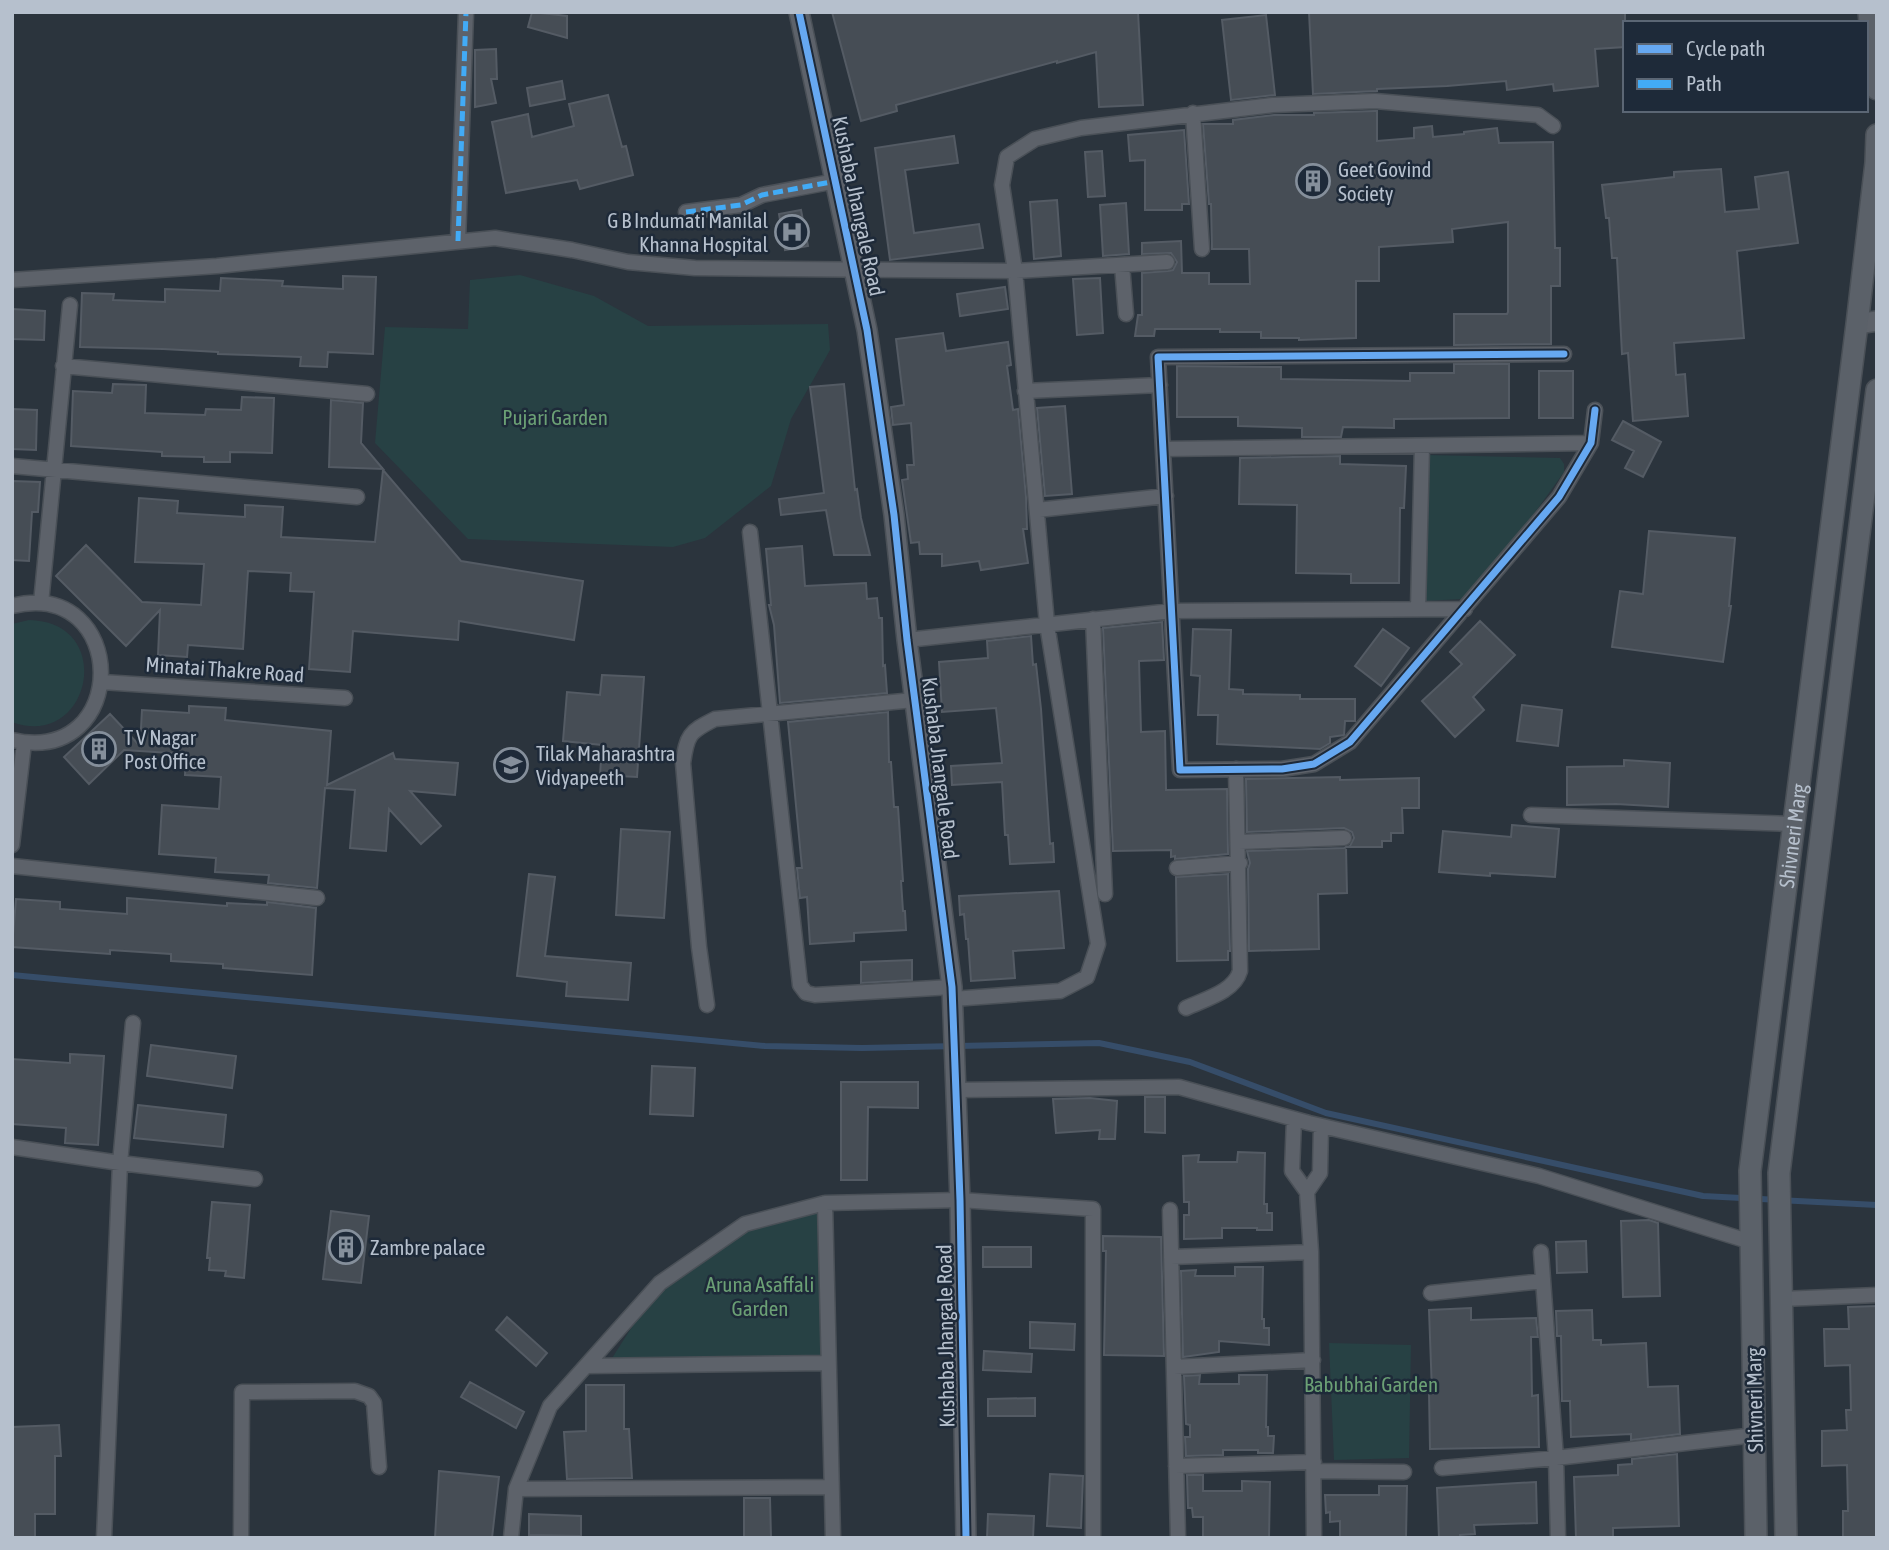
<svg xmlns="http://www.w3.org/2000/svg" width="1889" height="1550" viewBox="0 0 1889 1550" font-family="'Asap Condensed',sans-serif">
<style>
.green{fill:#274144}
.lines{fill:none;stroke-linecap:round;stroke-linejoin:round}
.stream{stroke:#364d69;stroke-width:6}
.building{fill:#464d55;stroke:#545b64;stroke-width:2}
.minor-casing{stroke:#4a5057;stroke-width:17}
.tertiary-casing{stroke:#4a5057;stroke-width:22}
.secondary-casing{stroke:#4a5057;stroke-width:24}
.minor{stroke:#5d626a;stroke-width:14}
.tertiary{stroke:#5d626a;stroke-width:19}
.secondary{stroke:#5b6169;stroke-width:21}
.quiet{stroke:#42abf6;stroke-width:5;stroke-dasharray:10 5;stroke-linecap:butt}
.cycleway-casing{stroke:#1e2a39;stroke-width:11}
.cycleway{stroke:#66a8f1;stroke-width:7}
.labels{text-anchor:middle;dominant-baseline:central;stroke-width:5;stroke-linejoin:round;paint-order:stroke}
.poi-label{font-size:21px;fill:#b6c0cd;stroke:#1e2a39;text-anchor:start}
.street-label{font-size:21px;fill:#b6c0cd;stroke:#1e2a39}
.park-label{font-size:21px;fill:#6ba075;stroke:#1e2a39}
</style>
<rect width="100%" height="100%" fill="#2b343d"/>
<!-- green -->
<path class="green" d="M 520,275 L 594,296 L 648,326 L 828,324 L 830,350 L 791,419 L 771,486 L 705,538 L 673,547 L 468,539 L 375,443 L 385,327 L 468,329 L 470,280 Z
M 1426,455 L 1560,458 L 1564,464 L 1564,472 L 1521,532 L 1463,599 L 1424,601 Z
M 29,620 C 118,622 90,751 12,722 L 12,624 Z
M 818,1210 L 828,1355 L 607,1366 L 660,1283 L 743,1233 Z
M 1329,1343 L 1411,1345 L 1409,1458 L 1334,1460 Z"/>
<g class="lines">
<!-- stream -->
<path class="stream" d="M 12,975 L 765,1046 L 862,1048 L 1099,1043 L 1190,1062 L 1326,1113 L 1703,1196 L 1877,1205"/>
</g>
<!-- building -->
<path class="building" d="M 532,12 L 567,16 L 567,38 L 528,27 Z
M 832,12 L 1138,12 L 1143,105 L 1099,107 L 1096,52 L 1057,63 L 1057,61 L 896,105 L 897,111 L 861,121 Z
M 1309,12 L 1625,12 L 1625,47 L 1595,49 L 1598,86 L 1554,91 L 1553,84 L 1507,90 L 1506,81 L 1447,86 L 1377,89 L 1377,91 L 1313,94 Z
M 1266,15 L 1275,95 L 1231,100 L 1222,20 Z
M 496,49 L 497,79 L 491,79 L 496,103 L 475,107 L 475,50 Z
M 562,81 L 565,99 L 530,106 L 527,88 Z
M 608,95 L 622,147 L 626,146 L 633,175 L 580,189 L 577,180 L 506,193 L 492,122 L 528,114 L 532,137 L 574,126 L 569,104 Z
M 1375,111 L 1377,111 L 1377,141 L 1414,138 L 1414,128 L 1432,126 L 1433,137 L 1464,134 L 1464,132 L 1497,128 L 1499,143 L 1553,142 L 1555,248 L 1560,248 L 1560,286 L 1551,286 L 1551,344 L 1454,345 L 1454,314 L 1507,314 L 1508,312 L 1508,222 L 1452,229 L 1453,242 L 1379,247 L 1379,281 L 1356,281 L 1356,338 L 1299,340 L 1299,338 L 1261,338 L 1261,332 L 1220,332 L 1220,329 L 1155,329 L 1154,336 L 1135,336 L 1138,315 L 1142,315 L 1142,273 L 1168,271 L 1173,270 L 1177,262 L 1171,253 L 1142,254 L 1142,243 L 1181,241 L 1182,273 L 1209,273 L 1209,284 L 1250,284 L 1249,249 L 1212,249 L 1211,204 L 1209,204 L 1203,124 L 1233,124 L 1233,120 L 1274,115 L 1314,115 L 1314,113 Z
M 1184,130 L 1189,204 L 1182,204 L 1182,210 L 1145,210 L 1145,160 L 1130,161 L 1128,135 Z
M 954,136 L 958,163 L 905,170 L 914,233 L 979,224 L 983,248 L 890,260 L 875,148 Z
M 1102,151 L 1105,196 L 1088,197 L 1085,152 Z
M 1721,169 L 1725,212 L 1759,209 L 1755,177 L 1788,172 L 1798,243 L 1737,251 L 1744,338 L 1674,343 L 1676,375 L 1685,374 L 1688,416 L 1633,421 L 1628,353 L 1622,354 L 1617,258 L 1612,258 L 1609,218 L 1606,218 L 1602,185 L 1674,177 L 1674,172 Z
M 1057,200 L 1061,256 L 1034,259 L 1030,202 Z
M 1126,203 L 1129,254 L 1103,256 L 1100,205 Z
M 801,210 L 808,246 L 785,250 L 779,214 Z
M 343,276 L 376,277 L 373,354 L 328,352 L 327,367 L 300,366 L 301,357 L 218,354 L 218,352 L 163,349 L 80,347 L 82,293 L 114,294 L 113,300 L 165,302 L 165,289 L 220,291 L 221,278 L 283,281 L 282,286 L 343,289 Z
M 1100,278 L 1103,333 L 1077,335 L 1073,279 Z
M 1005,287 L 1008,309 L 960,316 L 957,294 Z
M 12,309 L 45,311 L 44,340 L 12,339 Z
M 943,333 L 946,351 L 1008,342 L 1011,365 L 1007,366 L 1013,410 L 1018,409 L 1026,497 L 1027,529 L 1023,529 L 1028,563 L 981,570 L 979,561 L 942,566 L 942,554 L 920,554 L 919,542 L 911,543 L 902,480 L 908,479 L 907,465 L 914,465 L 911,423 L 893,425 L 891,407 L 904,405 L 896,339 Z
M 1454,364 L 1509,364 L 1509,418 L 1394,419 L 1394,428 L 1343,427 L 1341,437 L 1302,437 L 1302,428 L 1238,426 L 1238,417 L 1177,417 L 1177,366 L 1281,367 L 1281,379 L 1410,381 L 1410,373 L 1454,373 Z
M 1539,371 L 1573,371 L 1573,418 L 1539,418 Z
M 113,384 L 146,385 L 145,413 L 205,415 L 206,409 L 241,410 L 242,397 L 274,398 L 272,453 L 230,452 L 230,462 L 204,462 L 204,457 L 162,456 L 162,452 L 71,446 L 73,391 L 112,393 Z
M 844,384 L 855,490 L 857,489 L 861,518 L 870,555 L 834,555 L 826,510 L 781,515 L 779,499 L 824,493 L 810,387 Z
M 331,400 L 363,403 L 361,443 L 383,469 L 329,467 Z
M 1065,406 L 1072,494 L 1045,496 L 1037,408 Z
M 12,409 L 37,410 L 36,450 L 12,449 Z
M 1623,421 L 1661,442 L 1643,477 L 1625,468 L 1634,451 L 1612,440 Z
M 1340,456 L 1340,464 L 1406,466 L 1404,508 L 1400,508 L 1399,583 L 1351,583 L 1351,574 L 1296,573 L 1297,505 L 1239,504 L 1240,458 Z
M 383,470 L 461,561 L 583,581 L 574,640 L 459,621 L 458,640 L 353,631 L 350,672 L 309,669 L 314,592 L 290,591 L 291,573 L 248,571 L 243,649 L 188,645 L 187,657 L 158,655 L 160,610 L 126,646 L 56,576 L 86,545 L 142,602 L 201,605 L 204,564 L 135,562 L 139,498 L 178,501 L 177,513 L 245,517 L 245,505 L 283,507 L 281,537 L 375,542 Z
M 12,481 L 40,482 L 38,512 L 32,512 L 29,561 L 12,560 Z
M 1649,531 L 1735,538 L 1729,606 L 1731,606 L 1723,662 L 1612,647 L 1620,591 L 1643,594 Z
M 802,546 L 805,586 L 866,583 L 867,599 L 877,598 L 879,618 L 882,618 L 883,666 L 885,665 L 887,693 L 780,703 L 774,625 L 769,605 L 771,605 L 766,549 Z
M 1480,621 L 1515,655 L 1473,697 L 1484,710 L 1455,737 L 1422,701 L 1462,664 L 1450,652 Z
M 1162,622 L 1164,660 L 1139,661 L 1141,732 L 1165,731 L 1166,790 L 1227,789 L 1228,854 L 1175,859 L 1175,856 L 1171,857 L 1171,850 L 1113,851 L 1103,628 Z
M 1193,629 L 1231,630 L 1229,689 L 1243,690 L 1243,694 L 1300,695 L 1300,699 L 1355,699 L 1355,721 L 1345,721 L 1344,735 L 1330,737 L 1330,743 L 1320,749 L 1217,744 L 1218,715 L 1198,715 L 1200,676 L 1191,675 Z
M 1383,629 L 1409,648 L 1381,686 L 1355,666 Z
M 1031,636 L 1033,665 L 1036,664 L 1041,709 L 1050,844 L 1053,843 L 1054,862 L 1010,864 L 1008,835 L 1005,835 L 1002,782 L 952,785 L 951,766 L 1002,763 L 996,708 L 942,712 L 939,662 L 988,658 L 987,641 Z
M 602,675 L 644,677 L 637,777 L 600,775 L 602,745 L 563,741 L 567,692 L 600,695 Z
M 1522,705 L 1562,710 L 1558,746 L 1517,741 Z
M 189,706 L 226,708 L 225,720 L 331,731 L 327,785 L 393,753 L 395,759 L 458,763 L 455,795 L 410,791 L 441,826 L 421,844 L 389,809 L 386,851 L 350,848 L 355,790 L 325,788 L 317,888 L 268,883 L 269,875 L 215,872 L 216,858 L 159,854 L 162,805 L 219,809 L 221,777 L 185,775 L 186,754 L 124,750 L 89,784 L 64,757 L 110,714 L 140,746 L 142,710 L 189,713 Z
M 888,712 L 889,762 L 891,762 L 894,807 L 898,807 L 903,881 L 901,881 L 903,911 L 905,911 L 906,930 L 854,933 L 854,941 L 810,944 L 807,897 L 800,898 L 797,868 L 802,868 L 788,722 Z
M 1624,760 L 1670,763 L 1668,807 L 1616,804 L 1567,805 L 1567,767 L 1624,766 Z
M 1340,777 L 1340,780 L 1419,778 L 1419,808 L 1402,808 L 1403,833 L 1391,833 L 1391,841 L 1382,841 L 1382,847 L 1346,847 L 1347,893 L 1318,894 L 1319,949 L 1249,951 L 1248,869 L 1250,863 L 1247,851 L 1344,848 L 1350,846 L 1354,838 L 1352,832 L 1344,828 L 1247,832 L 1246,779 Z
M 1512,825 L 1559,829 L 1555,877 L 1490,873 L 1490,876 L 1439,872 L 1443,831 L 1511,837 Z
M 621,829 L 670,832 L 664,918 L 616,915 Z
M 529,874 L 555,877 L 545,956 L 631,963 L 628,1000 L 566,996 L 567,982 L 517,976 Z
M 1228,874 L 1230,951 L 1228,951 L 1228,960 L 1177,961 L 1176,877 Z
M 1059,891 L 1064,948 L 1013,951 L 1015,978 L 971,981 L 968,939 L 966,939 L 964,914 L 960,915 L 959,896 Z
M 127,898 L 227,906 L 227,903 L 267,905 L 267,902 L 316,908 L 312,975 L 223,968 L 223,964 L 171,961 L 171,954 L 110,950 L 110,954 L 12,947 L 16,899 L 60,902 L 60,909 L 127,914 Z
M 912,960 L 912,980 L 861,983 L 861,962 Z
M 151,1045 L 236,1056 L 232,1088 L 147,1076 Z
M 70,1054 L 104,1056 L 98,1145 L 65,1143 L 66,1128 L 12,1124 L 12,1059 L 70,1063 Z
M 652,1066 L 695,1068 L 693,1116 L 650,1114 Z
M 841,1082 L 918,1082 L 918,1108 L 868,1107 L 867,1180 L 841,1180 Z
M 1145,1097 L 1165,1097 L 1165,1133 L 1145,1132 Z
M 1090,1098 L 1117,1101 L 1115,1139 L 1099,1139 L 1100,1130 L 1056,1133 L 1053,1099 Z
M 138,1105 L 226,1115 L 223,1147 L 134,1138 Z
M 1238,1152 L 1265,1153 L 1264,1204 L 1267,1204 L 1267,1213 L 1272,1213 L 1272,1230 L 1257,1230 L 1257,1228 L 1222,1228 L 1222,1238 L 1184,1239 L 1184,1215 L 1189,1215 L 1189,1202 L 1184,1202 L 1183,1156 L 1199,1155 L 1198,1162 L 1237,1162 Z
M 212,1202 L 250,1205 L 244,1278 L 225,1276 L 226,1271 L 209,1270 L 210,1258 L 207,1258 Z
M 331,1211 L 369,1216 L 361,1283 L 323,1279 Z
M 1649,1220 L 1658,1223 L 1660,1296 L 1623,1297 L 1621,1221 Z
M 1103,1236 L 1161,1237 L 1164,1356 L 1104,1355 L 1106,1251 L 1103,1251 Z
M 1586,1241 L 1587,1272 L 1557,1273 L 1556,1242 Z
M 983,1247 L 1031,1247 L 1031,1267 L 983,1267 Z
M 1235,1267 L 1263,1267 L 1262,1319 L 1264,1319 L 1264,1328 L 1269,1328 L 1269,1345 L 1219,1341 L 1219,1352 L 1183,1357 L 1181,1271 L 1196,1270 L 1195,1276 L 1235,1276 Z
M 1877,1306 L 1877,1538 L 1843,1538 L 1843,1511 L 1848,1511 L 1847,1465 L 1822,1466 L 1822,1431 L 1847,1430 L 1846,1410 L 1851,1410 L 1850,1365 L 1825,1366 L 1824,1329 L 1849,1329 L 1848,1307 Z
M 1471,1308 L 1471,1320 L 1536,1318 L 1538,1337 L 1531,1337 L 1532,1396 L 1538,1395 L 1539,1447 L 1430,1449 L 1429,1392 L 1432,1392 L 1429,1310 Z
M 1592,1310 L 1593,1340 L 1601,1340 L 1601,1345 L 1646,1343 L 1648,1387 L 1678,1386 L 1680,1434 L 1631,1440 L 1631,1434 L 1571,1437 L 1570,1401 L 1562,1401 L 1561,1336 L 1557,1336 L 1556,1311 Z
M 507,1317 L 547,1353 L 536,1366 L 496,1330 Z
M 1030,1322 L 1075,1324 L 1074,1350 L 1030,1348 Z
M 984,1351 L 1032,1354 L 1031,1372 L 983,1370 Z
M 1200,1375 L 1199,1384 L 1239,1384 L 1239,1375 L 1267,1375 L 1266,1427 L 1268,1427 L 1268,1436 L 1274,1436 L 1273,1453 L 1258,1453 L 1258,1450 L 1223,1450 L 1223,1455 L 1186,1456 L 1185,1437 L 1190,1437 L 1190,1425 L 1186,1424 L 1184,1376 Z
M 470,1382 L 524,1412 L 516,1428 L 461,1397 Z
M 586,1385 L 624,1385 L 624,1429 L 629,1429 L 632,1478 L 567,1479 L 564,1432 L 586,1431 Z
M 1035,1398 L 1035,1416 L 988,1416 L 988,1399 Z
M 59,1425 L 61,1456 L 55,1456 L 55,1514 L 35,1514 L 35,1538 L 12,1538 L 12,1427 Z
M 1677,1454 L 1679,1526 L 1613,1528 L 1613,1537 L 1576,1538 L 1574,1477 L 1618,1475 L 1618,1465 L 1632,1464 L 1632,1459 Z
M 439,1471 L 499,1477 L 492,1538 L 435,1538 Z
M 1050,1474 L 1083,1476 L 1081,1528 L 1047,1526 Z
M 1187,1475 L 1203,1475 L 1203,1491 L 1242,1491 L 1242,1481 L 1270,1482 L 1269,1538 L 1203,1538 L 1203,1517 L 1193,1517 L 1192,1508 L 1188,1508 Z
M 1536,1482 L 1537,1523 L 1474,1525 L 1475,1534 L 1460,1535 L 1460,1538 L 1439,1538 L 1437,1488 Z
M 1379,1486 L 1407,1486 L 1406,1538 L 1340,1538 L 1340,1521 L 1330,1522 L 1330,1512 L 1326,1513 L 1325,1495 L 1379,1495 Z
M 744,1498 L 770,1498 L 771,1538 L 744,1538 Z
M 529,1514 L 581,1516 L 581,1536 L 529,1535 Z
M 988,1514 L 1034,1516 L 1033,1538 L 987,1538 Z"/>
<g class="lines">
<!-- minor casing -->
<g class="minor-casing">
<path id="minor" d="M 1193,113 L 1202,249
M 686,212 L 741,205 L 762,195 L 836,181
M 458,241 L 466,12
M 1122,265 L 1126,314
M 12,280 L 217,266 L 495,238 L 572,250 L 628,262 L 695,268 L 1015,271 L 1167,262
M 1564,354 L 1158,357 L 1180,770 L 1282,769 L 1314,764 L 1350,742 L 1559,497 L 1591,443 L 1595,410
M 63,366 L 367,394
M 1025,391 L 1160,385
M 1163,449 L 1591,443
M 12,466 L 357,497
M 1037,510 L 1166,496
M 750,532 L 800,985 L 806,993 L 815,995 L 952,987
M 41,603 L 70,305
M 12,606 C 129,577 132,767 12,740
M 1418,609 L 1422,446
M 1093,619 L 1105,894
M 907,640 L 1172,611 L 1465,609
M 102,682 L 345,698
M 1531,815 L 1794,824
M 1239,842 L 1344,838
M 12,845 L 24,743
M 12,866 L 317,898
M 1177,868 L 1240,863
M 953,999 L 1060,991 L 1087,977 L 1098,944 L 1047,624 L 1015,271 L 1002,185 L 1007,157 L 1035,139 L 1081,128 L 1273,105 L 1375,101 L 1538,115 L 1553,126
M 707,1005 L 699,947 L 683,763 C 687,735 689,732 715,719 L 914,700
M 1186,1008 C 1205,999 1234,992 1240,971 L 1236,769
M 957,1090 L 1179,1087 L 1309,1123 L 1539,1176 L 1751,1242
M 1294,1119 L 1292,1171 L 1307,1192 L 1311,1252 L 1314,1538
M 12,1147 L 120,1163 L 255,1179
M 1307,1192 L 1320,1173 L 1321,1126
M 825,1203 L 833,1538
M 1170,1210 L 1178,1538
M 1541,1252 L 1556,1458 L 1558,1538
M 1171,1257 L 1311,1252
M 1431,1293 L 1543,1281
M 1782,1299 L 1877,1295
M 586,1366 L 828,1363
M 1174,1367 L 1313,1360
M 1176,1466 L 1314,1462
M 1442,1468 L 1556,1458 L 1755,1435
M 1314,1471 L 1404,1472
M 516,1489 L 831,1487
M 104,1538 L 120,1163 L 133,1023
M 241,1538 L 242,1392 L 355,1391 L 369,1396 L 374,1403 L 379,1467
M 511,1538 L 516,1489 L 550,1406 L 660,1283 L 745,1224 L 825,1203 L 960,1200 L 1093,1209 L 1093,1538"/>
</g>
<!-- tertiary casing -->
<g class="tertiary-casing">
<path id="tertiary" d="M 799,12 L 867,330 L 894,515 L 907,640 L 952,987 L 960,1200 L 966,1538
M 1857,324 L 1877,321"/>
</g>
<!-- secondary casing -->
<g class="secondary-casing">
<g id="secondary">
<path d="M 1869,12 L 1877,89"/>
<path id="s1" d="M 1756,1538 L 1750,1171 L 1857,324 L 1876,163 L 1877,135"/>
<path d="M 1786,1538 L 1779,1173 L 1877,390"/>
</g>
</g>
<!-- minor -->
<use href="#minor" class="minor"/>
<!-- tertiary -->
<use href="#tertiary" class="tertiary"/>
<!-- secondary -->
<use href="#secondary" class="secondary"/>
<!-- quiet -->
<path class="quiet" d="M 686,212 L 741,205 L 762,195 L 836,181
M 458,241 L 466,12"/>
<!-- cycleway casing -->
<g class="cycleway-casing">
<path id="cycleway" d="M 799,12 L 867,330 L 894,515 L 907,640 L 952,987 L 960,1200 L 966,1538
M 1564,354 L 1158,357 L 1180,770 L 1282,769 L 1314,764 L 1350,742 L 1559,497 L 1591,443 L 1595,410"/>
</g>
<!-- cycleway -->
<use href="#cycleway" class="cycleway"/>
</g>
<!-- icons -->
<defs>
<g id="building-ring" transform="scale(1.75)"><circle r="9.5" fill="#1e2a39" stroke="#858f9b" stroke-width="1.5"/><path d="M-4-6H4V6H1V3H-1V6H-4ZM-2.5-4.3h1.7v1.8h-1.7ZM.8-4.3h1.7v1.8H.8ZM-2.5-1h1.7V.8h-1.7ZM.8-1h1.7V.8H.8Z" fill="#858f9b"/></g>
<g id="hospital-ring" transform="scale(1.75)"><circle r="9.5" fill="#1e2a39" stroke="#858f9b" stroke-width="1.5"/><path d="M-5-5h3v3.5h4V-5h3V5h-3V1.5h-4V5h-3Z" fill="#858f9b"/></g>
<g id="university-ring" transform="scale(1.75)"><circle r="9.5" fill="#1e2a39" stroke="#858f9b" stroke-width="1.5"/><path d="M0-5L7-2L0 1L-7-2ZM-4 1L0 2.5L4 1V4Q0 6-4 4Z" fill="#858f9b"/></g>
</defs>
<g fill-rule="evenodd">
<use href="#building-ring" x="1313" y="181"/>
<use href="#hospital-ring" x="792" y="232"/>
<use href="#building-ring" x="99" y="749"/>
<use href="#university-ring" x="511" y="765"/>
<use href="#building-ring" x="346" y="1247"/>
</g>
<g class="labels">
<!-- poi labels -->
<g class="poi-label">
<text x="1338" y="169">Geet Govind<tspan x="1338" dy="24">Society</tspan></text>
<text x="768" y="220" text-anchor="end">G B Indumati Manilal<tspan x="768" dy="24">Khanna Hospital</tspan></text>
<text x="124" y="737">T V Nagar<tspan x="124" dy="24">Post Office</tspan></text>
<text x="536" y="753">Tilak Maharashtra<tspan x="536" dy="24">Vidyapeeth</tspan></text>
<text x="370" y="1247">Zambre palace</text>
</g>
<!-- street labels -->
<g class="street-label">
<text transform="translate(859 206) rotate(78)">Kushaba Jhangale Road</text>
<text transform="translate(225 669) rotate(4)">Minatai Thakre Road</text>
<text transform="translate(941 768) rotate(83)">Kushaba Jhangale Road</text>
<text stroke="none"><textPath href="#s1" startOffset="705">Shivneri Marg</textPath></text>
<text transform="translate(945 1336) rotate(-91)">Kushaba Jhangale Road</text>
<text transform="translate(1754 1400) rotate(-91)">Shivneri Marg</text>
</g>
<!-- park labels -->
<g class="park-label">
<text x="555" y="417">Pujari Garden</text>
<text x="760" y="1284">Aruna Asaffali<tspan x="760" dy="24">Garden</tspan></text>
<text x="1371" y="1384">Babubhai Garden</text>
</g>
</g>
<!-- border -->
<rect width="1889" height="1550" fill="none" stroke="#b6c0cd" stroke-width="28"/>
<!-- legend -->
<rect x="1623" y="21" width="245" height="91" fill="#1e2a39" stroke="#5b6674" stroke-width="2"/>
<rect x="1637" y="44" width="35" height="10" fill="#66a8f1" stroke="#5b6674" stroke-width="2"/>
<text x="1686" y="56" font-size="21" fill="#b6c0cd">Cycle path</text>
<rect x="1637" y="79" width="35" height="10" fill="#42abf6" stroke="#5b6674" stroke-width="2"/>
<text x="1686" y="91" font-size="21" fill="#b6c0cd">Path</text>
</svg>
